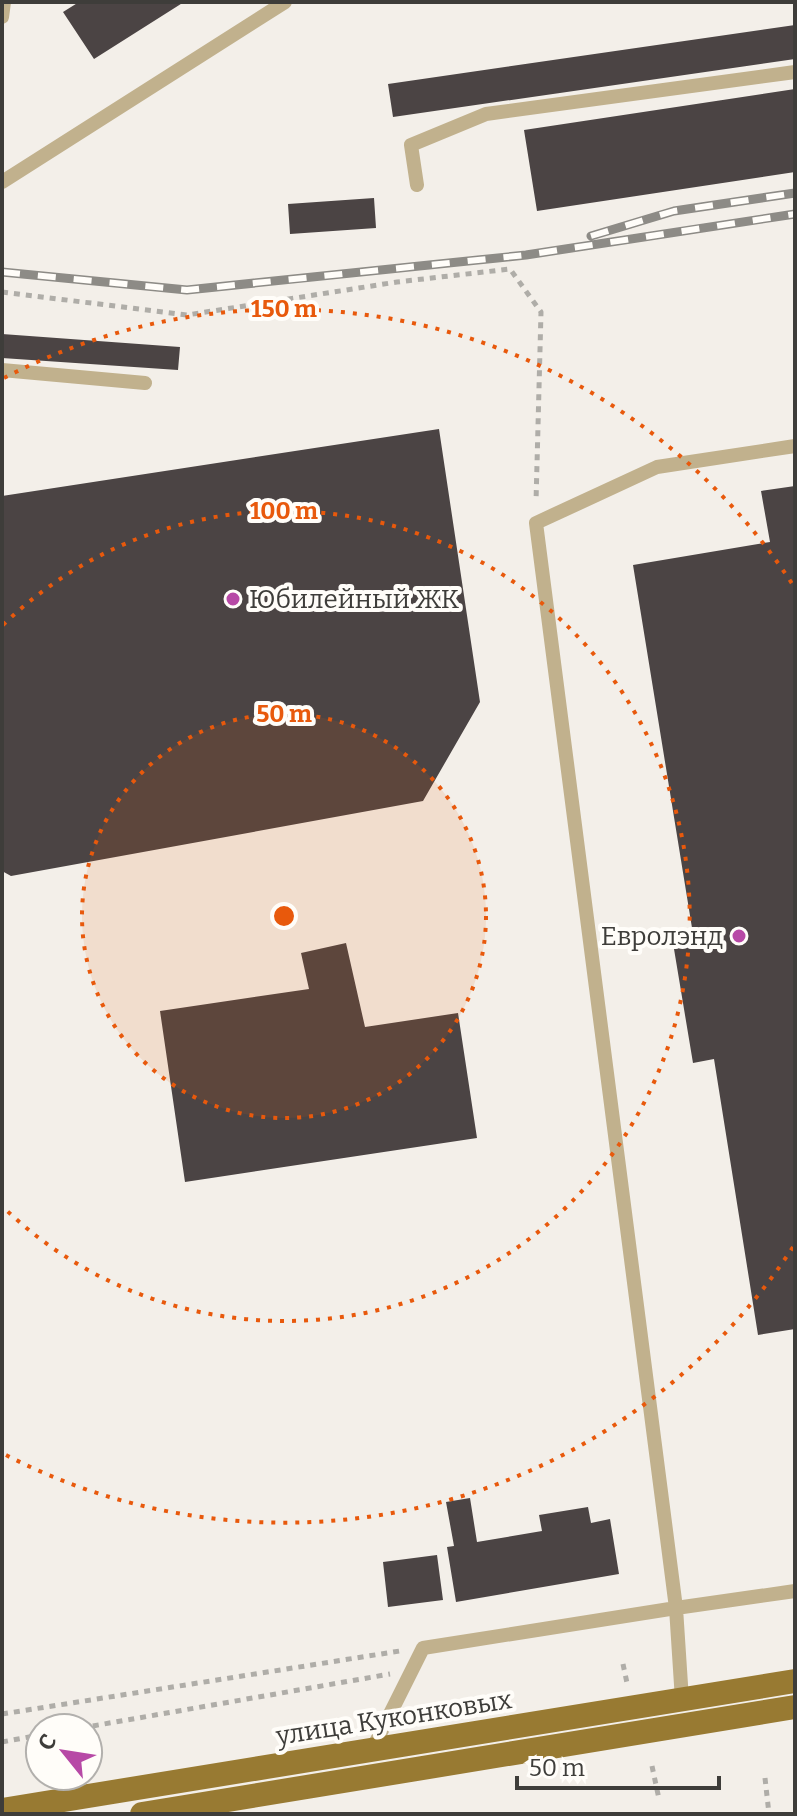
<svg xmlns="http://www.w3.org/2000/svg" width="797" height="1816" viewBox="0 0 797 1816" font-family="Bitter,serif">
<style>
.building{fill:#4b4444}
.lines{fill:none;stroke-linecap:round;stroke-linejoin:round}
.path{stroke:#afada8;stroke-width:5;stroke-dasharray:6 6;stroke-linecap:butt}
.lane{stroke:#c1b18d;stroke-width:14}
.primary{stroke:#987a32;stroke-width:24}
.rail-casing{stroke:#8d8b86;stroke-width:9}
.rail{stroke:#fffdf9;stroke-width:6;stroke-dasharray:18;stroke-linecap:butt}
.ring{fill:none;stroke:#e8590c;stroke-width:4;stroke-dasharray:4 8}
.poi-dot{fill:#b749a6;stroke:#fffdf9;stroke-width:3}
.labels{text-anchor:middle;dominant-baseline:central;stroke-width:8;stroke-linejoin:round;paint-order:stroke}
.poi-label{font-size:26px;fill:#3e3d3a;stroke:#fffdf9;text-anchor:start}
.street-label{font-size:26px;fill:#3e3d3a;stroke:#fffdf9}
.centre{fill:#e8590c;stroke:#fffdf9;stroke-width:4}
.ring-label{font-size:24px;text-anchor:middle;font-weight:bold;fill:#e8590c;stroke:#fffdf9;stroke-width:8;stroke-linejoin:round;paint-order:stroke}
</style>
<rect width="100%" height="100%" fill="#f3efe9"/>
<!-- building -->
<path class="building" d="M 79,2 L 184,2 L 94,59 L 63,12 Z
M 795,25 L 795,59 L 393,117 L 388,84 Z
M 795,89 L 795,172 L 537,211 L 524,130 Z
M 374,198 L 376,228 L 290,234 L 288,204 Z
M 2,334 L 180,347 L 178,370 L 2,358 Z
M 439,429 L 480,702 L 423,801 L 11,876 L 2,871 L 2,496 Z
M 795,486 L 795,1329 L 758,1335 L 714,1059 L 693,1063 L 672,937 L 693,934 L 633,565 L 770,542 L 761,491 Z
M 346,943 L 365,1027 L 458,1013 L 477,1138 L 185,1182 L 160,1011 L 309,989 L 301,953 Z
M 470,1498 L 477,1542 L 542,1531 L 539,1515 L 588,1507 L 591,1523 L 610,1519 L 619,1574 L 456,1602 L 447,1547 L 454,1546 L 446,1502 Z
M 437,1555 L 443,1600 L 388,1607 L 383,1562 Z"/>
<g class="lines">
<!-- path -->
<path class="path" d="M 2,292 L 187,315 L 397,282 L 510,269 L 541,312 L 536,502
M 623,1664 L 627,1683
M 2,1714 L 400,1651
M 81,1728 L 390,1674
M 2,1742 L 40,1735
M 652,1766 L 659,1799
M 765,1778 L 769,1814"/>
<!-- lane -->
<path class="lane" d="M 2,17 L 4,2
M 2,182 L 285,2
M 417,185 L 411,145 L 486,114 L 795,72
M 2,370 L 145,383
M 682,1700 L 676,1608 L 795,1591
M 372,1750 L 423,1648 L 676,1608 L 536,523 L 657,467 L 795,446"/>
<!-- primary -->
<path class="primary" d="M 2,1810 L 795,1681
M 142,1814 L 795,1707"/>
<!-- rail casing -->
<g class="rail-casing">
<path id="rail" d="M 591,236 L 674,211 L 795,193
M 2,272 L 187,290 L 526,255 L 795,214"/>
</g>
<!-- rail -->
<use href="#rail" class="rail"/>
</g>
<!-- distance rings -->
<circle cx="284" cy="916" r="202" fill="#e8590c" fill-opacity=".12"/>
<g class="ring">
<circle cx="284" cy="916" r="202"/>
<path d="M3 625A405 405 0 1 1 3 1207"/>
<path d="M793 1247A607 607 0 0 1 4 1454M4 378A607 607 0 0 1 793 585"/>
</g>
<!-- markers -->
<g class="poi-dot">
<circle cx="233" cy="599" r="8"/>
<circle cx="739" cy="936" r="8"/>
</g>
<g class="labels">
<!-- poi labels -->
<g class="poi-label">
<text x="249" y="599">Юбилейный ЖК</text>
<text x="723" y="936" text-anchor="end">Евролэнд</text>
</g>
<!-- street labels -->
<g class="street-label">
<text transform="translate(394 1718) rotate(-9)">улица Куконковых</text>
</g>
</g>
<circle cx="284" cy="916" r="12" class="centre"/>
<g class="ring-label">
<text x="284" y="317">150 m</text>
<text x="284" y="519">100 m</text>
<text x="284" y="722">50 m</text>
</g>
<!-- border -->
<rect width="797" height="1816" fill="none" stroke="#3e3d3a" stroke-width="8"/>
<!-- north arrow -->
<g transform="translate(64 1752) rotate(300)"><circle r="38" fill="#fffdf9" stroke="#b2b0ad" stroke-width="2"/>
<path d="M0-6L14 30L0 20L-14 30Z" fill="#b749a6"/>
<text y="-12" font-size="22" font-weight="bold" text-anchor="middle" fill="#3e3d3a">С</text>
</g>
<!-- scale -->
<path d="M517 1776v12h202v-12" fill="none" stroke="#3e3d3a" stroke-width="4"/>
<text x="529" y="1776" font-size="24" fill="#3e3d3a" stroke="#fffdf9" stroke-width="6" paint-order="stroke">50 m</text>
</svg>
